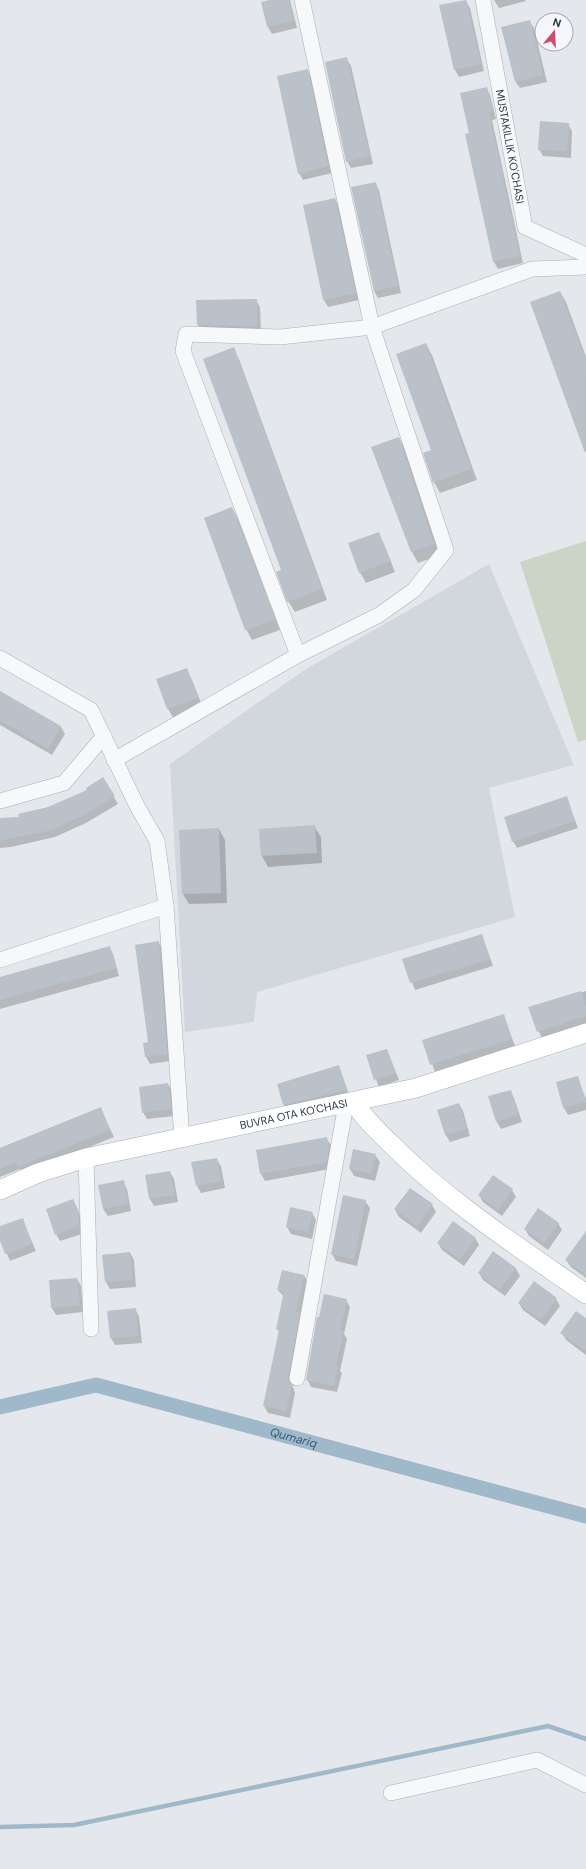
<svg xmlns="http://www.w3.org/2000/svg" width="586" height="1869" viewBox="0 0 586 1869" font-family="'DM Sans',sans-serif">
<style>
.built{fill:#d2d7de}
.green{fill:#cbd5c5}
.shadow{fill:#0003}
.lines{fill:none;stroke-linecap:round;stroke-linejoin:round}
.stream{stroke:#9fb9cb;stroke-width:4.5}
.canal{stroke:#9fb9cb;stroke-width:15}
.building{fill:#bbc1c9}
.minor-casing{stroke:#a9afb6;stroke-width:16}
.major-casing{stroke:#a3adb7;stroke-width:20}
.minor{stroke:#f7f8fa;stroke-width:15}
.major{stroke:#fff;stroke-width:19}
.labels{text-anchor:middle;dominant-baseline:central;stroke-width:4;stroke-linejoin:round;paint-order:stroke}
.street-label{font-size:11px;fill:#2b3744;stroke:#f4f6f9}
.water-label{font-size:12px;font-style:italic;fill:#355b78;stroke:#f4f6f9}
</style>
<rect width="100%" height="100%" fill="#e4e8ec"/>
<!-- built -->
<path class="built" d="M 489,564 L 574,765 L 489,788 L 515,917 L 257,992 L 254,1022 L 185,1032 L 170,764 L 306,669 Z"/>
<!-- green -->
<path class="green" d="M 586,541 L 586,740 L 578,742 L 520,562 Z"/>
<!-- shadow -->
<path class="shadow" d="M 273,0 L 290,0 L 297,28 L 272,34 L 268,27 Z
M 494,0 L 525,0 L 526,1 L 499,8 Z
M 466,1 L 470,8 L 484,71 L 459,77 L 455,70 L 440,6 Z
M 529,21 L 534,28 L 547,82 L 520,88 L 515,81 Z
M 347,59 L 351,66 L 373,164 L 351,168 L 347,161 Z
M 307,70 L 311,77 L 332,173 L 303,180 L 299,173 Z
M 486,88 L 490,95 L 496,119 L 492,120 L 523,263 L 498,269 L 494,262 L 467,135 L 470,134 Z
M 568,124 L 572,131 L 571,158 L 543,156 L 539,149 Z
M 375,183 L 379,190 L 401,293 L 378,298 L 374,291 Z
M 335,199 L 339,206 L 359,300 L 328,307 L 324,300 L 304,206 Z
M 560,292 L 566,302 L 586,357 L 586,453 L 531,302 Z
M 197,300 L 256,300 L 260,307 L 261,333 L 202,332 L 198,325 Z
M 426,344 L 432,355 L 477,480 L 440,493 L 434,482 Z
M 233,349 L 239,359 L 327,600 L 295,612 L 288,601 Z
M 399,438 L 405,449 L 440,555 L 418,563 L 412,552 L 372,448 Z
M 232,508 L 238,519 L 280,630 L 252,640 L 246,629 Z
M 378,533 L 384,544 L 395,572 L 366,583 L 360,572 Z
M 186,669 L 192,680 L 203,708 L 174,719 L 168,709 Z
M 0,692 L 61,727 L 65,734 L 52,755 L 0,725 Z
M 103,779 L 118,804 L 86,823 L 55,837 L 11,847 L 0,848 L 0,819 L 20,818 L 48,808 L 88,790 Z
M 566,797 L 578,828 L 517,848 L 513,841 Z
M 314,826 L 321,837 L 322,863 L 268,867 L 262,856 Z
M 219,829 L 225,840 L 227,903 L 189,904 L 183,894 Z
M 482,935 L 493,966 L 415,990 L 403,959 Z
M 159,943 L 163,950 L 171,1061 L 150,1064 L 146,1057 L 144,1044 L 149,1043 Z
M 109,947 L 113,954 L 119,976 L 0,1009 L 0,978 Z
M 586,991 L 586,1025 L 542,1039 L 530,1008 Z
M 504,1016 L 515,1046 L 435,1072 L 424,1041 Z
M 387,1050 L 399,1080 L 379,1087 L 367,1056 Z
M 339,1067 L 350,1097 L 288,1112 L 284,1104 Z
M 577,1077 L 586,1099 L 586,1110 L 568,1115 L 564,1108 L 557,1083 Z
M 168,1084 L 172,1091 L 174,1116 L 147,1119 L 143,1112 Z
M 510,1091 L 514,1098 L 522,1122 L 501,1129 L 497,1122 L 490,1097 Z
M 459,1104 L 463,1111 L 470,1136 L 450,1142 L 446,1135 L 438,1110 Z
M 100,1108 L 114,1137 L 23,1174 L 20,1169 L 0,1177 L 0,1148 Z
M 326,1138 L 331,1145 L 333,1155 L 330,1169 L 265,1181 L 261,1174 Z
M 375,1155 L 380,1162 L 375,1181 L 354,1176 L 350,1169 Z
M 216,1159 L 221,1166 L 225,1188 L 201,1193 L 197,1186 Z
M 170,1172 L 174,1179 L 178,1202 L 154,1206 L 150,1199 L 146,1176 Z
M 123,1182 L 127,1189 L 131,1211 L 108,1216 L 103,1209 Z
M 512,1190 L 516,1197 L 502,1216 L 483,1202 L 479,1195 Z
M 73,1200 L 82,1220 L 82,1234 L 60,1241 L 56,1234 Z
M 365,1201 L 370,1208 L 357,1266 L 336,1261 L 332,1254 Z
M 432,1205 L 436,1212 L 421,1233 L 399,1217 L 395,1210 Z
M 312,1213 L 316,1220 L 312,1239 L 291,1234 L 287,1227 Z
M 22,1219 L 36,1251 L 10,1261 L 0,1238 L 0,1227 Z
M 558,1223 L 562,1230 L 548,1250 L 529,1236 L 525,1229 Z
M 475,1238 L 479,1245 L 464,1266 L 442,1250 L 438,1243 Z
M 586,1244 L 586,1278 L 571,1267 L 566,1260 Z
M 130,1253 L 134,1260 L 136,1287 L 110,1289 L 106,1282 L 103,1255 Z
M 494,1253 L 516,1269 L 520,1276 L 505,1296 L 483,1280 L 479,1273 Z
M 304,1275 L 308,1283 L 300,1316 L 303,1321 L 292,1384 L 295,1393 L 290,1418 L 268,1413 L 264,1406 L 279,1332 L 277,1329 L 284,1297 L 278,1290 Z
M 77,1279 L 81,1286 L 83,1312 L 56,1315 L 52,1308 Z
M 556,1299 L 560,1306 L 545,1326 L 523,1310 L 519,1303 Z
M 346,1300 L 350,1307 L 344,1334 L 347,1339 L 340,1371 L 342,1373 L 337,1392 L 311,1387 L 307,1379 Z
M 135,1309 L 139,1316 L 142,1343 L 115,1345 L 111,1338 L 108,1311 Z
M 586,1320 L 586,1355 L 566,1340 L 562,1333 Z"/>
<g class="lines">
<!-- stream -->
<path class="stream" d="M 0,1827 L 74,1825 L 548,1726 L 586,1739"/>
<!-- canal -->
<path class="canal" id="s1" d="M 0,1407 L 96,1385 L 586,1516"/>
</g>
<!-- building -->
<path class="building" d="M 269,0 L 289,0 L 294,21 L 267,27 L 261,2 Z
M 466,0 L 481,64 L 454,70 L 439,5 Z
M 530,20 L 543,75 L 515,82 L 501,27 Z
M 347,57 L 370,156 L 346,162 L 325,62 Z
M 308,69 L 328,166 L 298,174 L 277,76 Z
M 487,87 L 493,112 L 489,113 L 520,256 L 493,262 L 465,134 L 469,133 L 460,93 Z
M 540,121 L 569,123 L 567,151 L 538,150 Z
M 376,182 L 398,286 L 374,291 L 351,187 Z
M 335,198 L 356,293 L 323,300 L 303,205 Z
M 560,291 L 586,361 L 585,453 L 530,302 Z
M 257,299 L 257,326 L 197,325 L 196,300 Z
M 426,343 L 471,469 L 433,483 L 423,453 L 431,450 L 396,354 Z
M 234,347 L 322,589 L 287,602 L 276,572 L 281,570 L 203,359 Z
M 399,437 L 434,544 L 411,552 L 371,447 Z
M 232,507 L 275,619 L 245,630 L 204,518 Z
M 379,532 L 390,561 L 359,573 L 348,543 Z
M 187,668 L 198,698 L 167,709 L 156,679 Z
M 0,691 L 61,726 L 48,749 L 0,720 Z
M 103,777 L 115,796 L 82,816 L 51,830 L 0,841 L 0,818 L 19,817 L 18,814 L 48,807 L 87,790 L 86,788 Z
M 567,796 L 575,821 L 512,842 L 504,817 Z
M 315,825 L 317,853 L 261,856 L 259,829 Z
M 219,828 L 221,893 L 182,894 L 179,830 Z
M 482,934 L 490,959 L 410,983 L 402,959 Z
M 159,941 L 167,1054 L 145,1057 L 143,1043 L 148,1042 L 135,945 Z
M 110,946 L 116,968 L 0,1000 L 0,977 Z
M 581,991 L 586,1007 L 586,1016 L 537,1032 L 528,1007 Z
M 504,1014 L 512,1039 L 430,1065 L 422,1040 Z
M 387,1049 L 396,1073 L 374,1080 L 366,1055 Z
M 339,1065 L 347,1090 L 283,1105 L 277,1084 Z
M 578,1076 L 586,1102 L 563,1108 L 556,1082 Z
M 168,1083 L 171,1109 L 142,1113 L 139,1087 Z
M 511,1090 L 518,1115 L 496,1122 L 488,1096 Z
M 459,1103 L 467,1129 L 445,1135 L 437,1110 Z
M 101,1107 L 110,1130 L 18,1167 L 16,1162 L 0,1169 L 0,1148 Z
M 327,1137 L 329,1147 L 327,1162 L 260,1174 L 256,1150 Z
M 353,1149 L 376,1154 L 371,1174 L 349,1169 Z
M 217,1158 L 221,1181 L 196,1186 L 191,1162 Z
M 170,1171 L 175,1195 L 149,1199 L 145,1175 Z
M 493,1175 L 513,1189 L 498,1210 L 478,1195 Z
M 124,1180 L 128,1204 L 103,1209 L 98,1185 Z
M 410,1188 L 433,1204 L 417,1226 L 394,1209 Z
M 343,1195 L 366,1200 L 354,1259 L 331,1254 Z
M 73,1199 L 79,1212 L 79,1226 L 55,1235 L 46,1209 Z
M 290,1207 L 313,1212 L 308,1232 L 286,1227 Z
M 538,1208 L 559,1223 L 544,1243 L 524,1229 Z
M 23,1218 L 32,1244 L 5,1254 L 0,1241 L 0,1226 Z
M 453,1221 L 476,1238 L 460,1259 L 437,1243 Z
M 586,1231 L 586,1275 L 565,1260 Z
M 493,1251 L 516,1268 L 500,1290 L 478,1273 Z
M 130,1252 L 133,1280 L 105,1282 L 102,1255 Z
M 282,1270 L 304,1275 L 296,1312 L 300,1313 L 288,1376 L 289,1381 L 292,1385 L 286,1411 L 263,1406 L 279,1330 L 276,1329 L 284,1291 L 277,1290 Z
M 77,1278 L 80,1305 L 51,1308 L 49,1280 Z
M 534,1281 L 557,1298 L 541,1320 L 518,1303 Z
M 324,1294 L 347,1299 L 340,1330 L 344,1331 L 336,1365 L 338,1365 L 334,1386 L 306,1380 L 317,1317 L 319,1317 Z
M 136,1308 L 138,1336 L 110,1338 L 107,1311 Z
M 576,1311 L 586,1318 L 586,1351 L 560,1333 Z"/>
<g class="lines">
<!-- minor casing -->
<g class="minor-casing">
<g id="minor">
<path id="s2" d="M 483,0 L 525,227 L 586,255"/>
<path d="M 298,655 L 183,351 L 186,334 L 280,337 L 372,327 L 532,269 L 586,267"/>
<path d="M 0,658 L 91,710 L 137,806 L 157,841 L 166,906 L 182,1139"/>
<path d="M 114,760 L 298,655 L 379,615 L 414,590 L 446,550 L 372,327 L 302,0"/>
<path d="M 0,801 L 64,783 L 104,736"/>
<path d="M 0,960 L 166,906"/>
<path d="M 86,1158 L 91,1329"/>
<path d="M 297,1378 L 346,1104"/>
<path d="M 391,1793 L 537,1760 L 586,1785"/>
</g>
</g>
<!-- major casing -->
<g class="major-casing">
<g id="major">
<path d="M 354,1102 C 364,1119 379,1132 392,1145 C 450,1203 520,1248 586,1294"/>
<path id="s3" d="M 0,1190 L 38,1173 L 86,1158 L 416,1088 L 586,1033"/>
</g>
</g>
<!-- minor -->
<use href="#minor" class="minor"/>
<!-- major -->
<use href="#major" class="major"/>
</g>
<g class="labels">
<!-- street labels -->
<g class="street-label">
<text stroke="none"><textPath href="#s2" startOffset="149">MUSTAKILLIK KO'CHASI</textPath></text>
<text stroke="none"><textPath href="#s3" startOffset="304">BUVRA OTA KO'CHASI</textPath></text>
</g>
<!-- water labels -->
<g class="water-label">
<text stroke="none"><textPath href="#s1" startOffset="303">Qumariq</textPath></text>
</g>
</g>
<!-- north arrow -->
<g transform="translate(554 32) rotate(18)"><circle r="19" fill="#f4f6f9" stroke="#a4aab1"/>
<path d="M0-3L7 15L0 10L-7 15Z" fill="#cf4b6d"/>
<text y="-6" font-size="11" font-weight="bold" text-anchor="middle" fill="#2b3744">N</text>
</g>
</svg>
